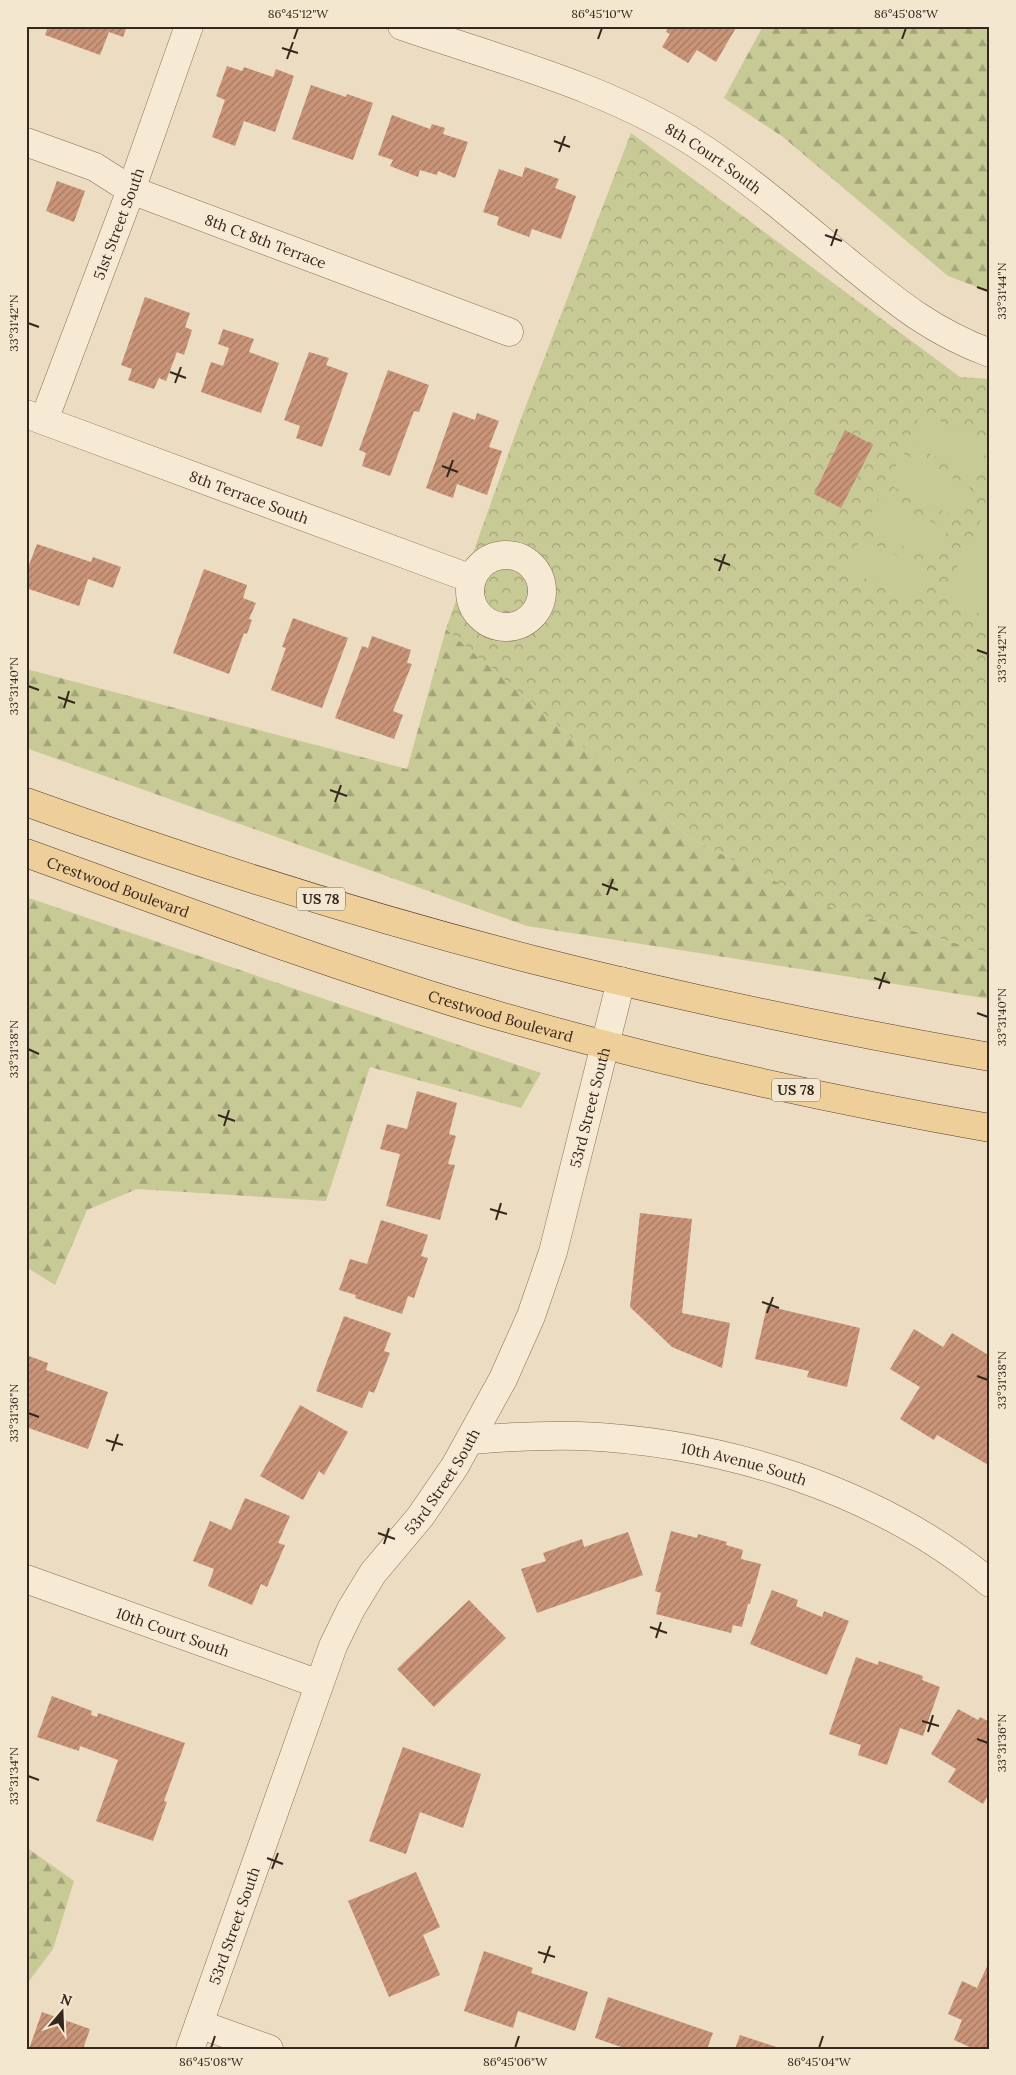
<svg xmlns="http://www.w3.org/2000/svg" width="1016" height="2075" viewBox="0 0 1016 2075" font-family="Lora,serif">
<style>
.forest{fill:url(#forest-firs)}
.park{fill:url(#park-crowns)}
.pitch{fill:#c7ca95}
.building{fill:url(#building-hatch)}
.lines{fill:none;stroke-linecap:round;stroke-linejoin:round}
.minor-casing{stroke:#856e59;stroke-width:29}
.major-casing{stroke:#533c2d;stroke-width:29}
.minor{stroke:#f7ead4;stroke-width:28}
.major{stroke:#efcf99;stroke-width:28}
.ticks{fill:none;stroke:#35271d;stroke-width:2}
.labels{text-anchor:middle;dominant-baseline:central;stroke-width:4;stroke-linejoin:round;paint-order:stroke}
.shield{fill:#f4e7d0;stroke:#6e6153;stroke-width:1}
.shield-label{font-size:14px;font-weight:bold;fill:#35271d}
.street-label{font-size:15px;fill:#35271d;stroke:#f4e7d0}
.neatline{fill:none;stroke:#35271d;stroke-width:2}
.ticks-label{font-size:12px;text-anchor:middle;fill:#35271d}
</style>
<defs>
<pattern id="forest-firs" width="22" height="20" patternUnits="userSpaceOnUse" patternTransform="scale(1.25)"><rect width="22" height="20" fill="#c7ca95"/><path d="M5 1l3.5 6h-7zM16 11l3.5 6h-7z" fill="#a2a479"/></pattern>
<pattern id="park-crowns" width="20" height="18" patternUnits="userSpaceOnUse" patternTransform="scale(1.25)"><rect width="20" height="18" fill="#c7ca95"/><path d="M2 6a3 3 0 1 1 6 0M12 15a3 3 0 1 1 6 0" fill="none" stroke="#a2a479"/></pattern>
<pattern id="building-hatch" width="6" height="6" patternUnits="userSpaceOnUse" patternTransform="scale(1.25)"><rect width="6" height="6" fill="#c99478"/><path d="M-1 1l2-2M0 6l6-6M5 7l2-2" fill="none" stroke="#a47962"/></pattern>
</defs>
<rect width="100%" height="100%" fill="#ecdcc1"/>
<!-- forest -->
<path class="forest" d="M 763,26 L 990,26 L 990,292 L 948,276 L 783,137 L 724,98 Z
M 446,629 L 688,837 L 822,905 L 990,953 L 990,999 L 527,926 L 26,748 L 26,669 L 407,769 Z
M 26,897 L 541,1073 L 521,1108 L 370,1067 L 326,1201 L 137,1189 L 87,1210 L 55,1285 L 26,1267 Z
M 26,1847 L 74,1881 L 53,1949 L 26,1985 Z"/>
<!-- park -->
<path class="park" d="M 631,133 L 960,377 L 990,379 L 990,953 L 822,905 L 688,837 L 446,629 L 520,421 Z"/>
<!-- pitch -->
<path class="pitch" d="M 922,412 L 989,446 L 975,476 L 907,443 Z
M 902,453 L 970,487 L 955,517 L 887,484 Z
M 880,497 L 948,530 L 932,560 L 864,527 Z
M 990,502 L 990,619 L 943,595 Z
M 861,538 L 929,572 L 913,602 L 845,568 Z"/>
<!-- building -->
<path class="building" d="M 48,26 L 127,26 L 123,37 L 109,32 L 100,55 L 45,35 Z
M 669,26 L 737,26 L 716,62 L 697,50 L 688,63 L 662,47 L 670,34 L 666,32 Z
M 227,66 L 242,71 L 244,67 L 273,77 L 276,69 L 294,76 L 275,132 L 244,121 L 235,146 L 212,137 L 225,100 L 216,96 Z
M 311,85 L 346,97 L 347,94 L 373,103 L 353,160 L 292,139 Z
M 392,115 L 430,129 L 432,124 L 445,128 L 443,134 L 468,142 L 455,178 L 438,171 L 437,175 L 420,170 L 418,177 L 390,166 L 393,160 L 378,155 Z
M 525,167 L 559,179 L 555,188 L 576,196 L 561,239 L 532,229 L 529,237 L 497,225 L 499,217 L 483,212 L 499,169 L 522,177 Z
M 57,181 L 85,191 L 74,222 L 46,211 Z
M 145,297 L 190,313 L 185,327 L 192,330 L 184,355 L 177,352 L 166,381 L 159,378 L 154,389 L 128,380 L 132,369 L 121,365 Z
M 223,329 L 254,339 L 249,352 L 279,363 L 261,413 L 201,392 L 211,362 L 223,366 L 229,348 L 218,344 Z
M 309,352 L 329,358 L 326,365 L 348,373 L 322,447 L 296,438 L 300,426 L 284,420 Z
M 388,370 L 429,385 L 419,412 L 414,411 L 390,476 L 362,466 L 366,453 L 359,450 Z
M 453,412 L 475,420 L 477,413 L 499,421 L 489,447 L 502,451 L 487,495 L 457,484 L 453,498 L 426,488 Z
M 845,430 L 873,445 L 841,508 L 814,494 Z
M 37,544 L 91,562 L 93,557 L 121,567 L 113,588 L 88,579 L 79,606 L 26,588 L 26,573 Z
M 204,569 L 247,585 L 243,598 L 256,603 L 249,619 L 252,620 L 247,634 L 244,633 L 229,674 L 173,653 Z
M 293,618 L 348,638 L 322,708 L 271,690 L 286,648 L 282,647 Z
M 372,636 L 411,650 L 407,663 L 412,664 L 393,711 L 403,715 L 394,739 L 335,718 L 362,646 L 368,648 Z
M 417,1091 L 457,1103 L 449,1134 L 456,1136 L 448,1164 L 455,1165 L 440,1220 L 386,1206 L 400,1154 L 380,1149 L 387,1124 L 407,1129 Z
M 640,1213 L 692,1219 L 682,1313 L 730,1323 L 722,1368 L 672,1347 L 630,1307 Z
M 381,1220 L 428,1235 L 421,1256 L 428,1258 L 414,1298 L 408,1296 L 402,1314 L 355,1298 L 356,1295 L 339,1290 L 350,1259 L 367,1264 Z
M 767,1306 L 860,1328 L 847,1387 L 807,1377 L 809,1371 L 755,1359 Z
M 344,1316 L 391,1333 L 384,1351 L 390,1353 L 374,1393 L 369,1391 L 362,1408 L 316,1391 Z
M 914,1329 L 943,1347 L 952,1333 L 990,1356 L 990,1466 L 937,1435 L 934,1440 L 900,1419 L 920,1387 L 890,1369 Z
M 26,1355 L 48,1363 L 46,1370 L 108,1392 L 88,1449 L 26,1427 Z
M 300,1405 L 348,1432 L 324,1475 L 319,1471 L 303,1500 L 260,1476 Z
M 245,1498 L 290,1516 L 278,1543 L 285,1545 L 267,1587 L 261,1584 L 252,1605 L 208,1586 L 214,1569 L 193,1561 L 210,1521 L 231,1530 Z
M 671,1531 L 697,1538 L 698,1534 L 727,1542 L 726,1545 L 743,1550 L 741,1559 L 761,1564 L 750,1604 L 748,1604 L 742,1627 L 733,1625 L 731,1633 L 656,1614 L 661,1593 L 655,1591 Z
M 628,1532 L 643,1575 L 537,1613 L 521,1569 L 546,1561 L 543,1553 L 582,1539 L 584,1547 Z
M 772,1590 L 798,1600 L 796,1606 L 822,1617 L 824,1611 L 849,1621 L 827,1675 L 750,1644 Z
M 469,1600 L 506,1638 L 434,1707 L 397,1669 Z
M 856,1657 L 878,1665 L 879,1661 L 923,1676 L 922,1680 L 940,1687 L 923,1736 L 900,1728 L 887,1765 L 858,1755 L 861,1745 L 829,1734 Z
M 52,1696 L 92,1711 L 91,1715 L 97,1717 L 98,1713 L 185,1743 L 164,1801 L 167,1802 L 153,1841 L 96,1821 L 118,1760 L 80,1746 L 79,1751 L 37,1737 Z
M 958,1709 L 978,1720 L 980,1717 L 990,1722 L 990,1792 L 983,1804 L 948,1782 L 956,1769 L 931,1754 Z
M 403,1747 L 481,1774 L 463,1828 L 420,1812 L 406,1854 L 369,1841 Z
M 416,1872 L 440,1927 L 423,1935 L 440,1975 L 389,1997 L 348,1901 Z
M 484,1951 L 533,1968 L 531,1973 L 588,1992 L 575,2031 L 518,2011 L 513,2028 L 464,2011 Z
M 990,1960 L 990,2049 L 974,2049 L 954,2040 L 962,2020 L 948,2014 L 962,1981 L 977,1988 Z
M 608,1997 L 713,2033 L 707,2049 L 627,2049 L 595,2038 Z
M 42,2012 L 90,2029 L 83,2049 L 29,2049 Z
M 740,2035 L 779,2048 L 779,2049 L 735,2049 Z"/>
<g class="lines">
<!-- minor casing -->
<g class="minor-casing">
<g id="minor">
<path id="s1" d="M 402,26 C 501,60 614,89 702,148 C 752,181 798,221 845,260 C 893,299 930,331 990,353"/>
<path id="s2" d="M 26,142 L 95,167 L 131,190 L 509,332"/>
<path id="s3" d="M 26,414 L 472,579"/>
<path id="s4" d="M 44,420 L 131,190 L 189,26"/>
<circle cx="506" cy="591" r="36"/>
<path id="s5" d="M 471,1440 C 507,1437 544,1435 580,1436 C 723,1442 879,1490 990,1583"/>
<path id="s6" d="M 26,1579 L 319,1684"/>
<path d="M 199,2024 L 269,2049"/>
<path id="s7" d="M 190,2049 L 333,1646 L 351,1609 L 373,1573 L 420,1517 L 455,1466 L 503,1379 L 531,1316 L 553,1252 L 621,981"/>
</g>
</g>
<!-- major casing -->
<g class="major-casing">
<g id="major">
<path d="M 26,802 C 193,862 362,916 534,960 C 684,998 837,1030 990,1057"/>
<path id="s8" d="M 26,853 C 173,906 320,962 469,1007 C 640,1058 814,1097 990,1128"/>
</g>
</g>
<!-- minor -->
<use href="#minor" class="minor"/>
<!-- major -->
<use href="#major" class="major"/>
</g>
<!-- ticks -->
<path class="ticks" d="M 294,39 L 298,28M 598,39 L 602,28M 902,39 L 906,28M 282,48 L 298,53M 287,59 L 293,42M 554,141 L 570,147M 559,152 L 565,136M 825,235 L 842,241M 831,246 L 837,229M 977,287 L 988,291M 28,323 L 39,327M 170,372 L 186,378M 175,383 L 181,367M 442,466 L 458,472M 447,477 L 453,460M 714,559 L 730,565M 719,571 L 725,554M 977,650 L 988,654M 28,686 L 39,690M 58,697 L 75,703M 64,708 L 69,691M 330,790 L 347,796M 335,802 L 341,785M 602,884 L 618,890M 607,895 L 613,879M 874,978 L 890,983M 879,989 L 885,972M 977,1013 L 988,1017M 28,1049 L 39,1054M 218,1115 L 235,1121M 224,1126 L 229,1110M 490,1209 L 507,1214M 496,1220 L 501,1203M 762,1302 L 779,1308M 767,1313 L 773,1297M 977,1376 L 988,1380M 28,1413 L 39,1417M 106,1440 L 123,1445M 112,1451 L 118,1434M 378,1533 L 395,1539M 384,1544 L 389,1528M 650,1627 L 667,1633M 656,1638 L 661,1622M 922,1721 L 939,1726M 928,1732 L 933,1715M 977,1739 L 988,1743M 28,1776 L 39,1780M 267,1858 L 283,1864M 272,1869 L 278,1853M 538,1952 L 555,1957M 544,1963 L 550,1946M 211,2048 L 215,2036M 515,2048 L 519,2036M 819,2048 L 823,2036"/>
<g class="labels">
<!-- shield labels -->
<g class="shield">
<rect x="297" y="887.5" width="48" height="23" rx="4"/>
<rect x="772" y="1078.5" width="48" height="23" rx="4"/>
</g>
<g class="shield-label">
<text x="321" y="899">US 78</text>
<text x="796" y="1090">US 78</text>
</g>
<!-- street labels -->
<g class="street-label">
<text stroke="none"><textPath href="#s1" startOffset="340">8th Court South</textPath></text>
<text stroke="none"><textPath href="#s4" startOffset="210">51st Street South</textPath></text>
<text stroke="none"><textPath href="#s2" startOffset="260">8th Ct 8th Terrace</textPath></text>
<text stroke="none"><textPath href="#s3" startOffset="238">8th Terrace South</textPath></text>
<text stroke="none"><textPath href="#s8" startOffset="98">Crestwood Boulevard</textPath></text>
<text stroke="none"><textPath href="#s8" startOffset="502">Crestwood Boulevard</textPath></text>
<text stroke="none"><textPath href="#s7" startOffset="1031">53rd Street South</textPath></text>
<text stroke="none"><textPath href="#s5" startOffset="276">10th Avenue South</textPath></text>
<text stroke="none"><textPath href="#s7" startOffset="626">53rd Street South</textPath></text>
<text stroke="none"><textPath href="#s6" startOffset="156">10th Court South</textPath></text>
<text stroke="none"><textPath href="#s7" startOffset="131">53rd Street South</textPath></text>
</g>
</g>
<!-- border -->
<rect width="1016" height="2075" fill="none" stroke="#f4e7d0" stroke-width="55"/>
<!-- north arrow -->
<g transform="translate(62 2012) rotate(19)" stroke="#f4e7d0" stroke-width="4" paint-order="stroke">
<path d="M0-4L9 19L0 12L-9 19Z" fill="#35271d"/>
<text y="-8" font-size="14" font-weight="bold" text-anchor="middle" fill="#35271d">N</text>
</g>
<rect x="28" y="28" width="960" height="2020" class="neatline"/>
<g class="ticks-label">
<text x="298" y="18">86°45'12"W</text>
<text x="602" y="18">86°45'10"W</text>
<text x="906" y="18">86°45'08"W</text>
<text transform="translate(1002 291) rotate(-90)" y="4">33°31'44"N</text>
<text transform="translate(14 323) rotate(-90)" y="4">33°31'42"N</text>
<text transform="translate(1002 654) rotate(-90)" y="4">33°31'42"N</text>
<text transform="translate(14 686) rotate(-90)" y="4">33°31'40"N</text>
<text transform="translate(1002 1017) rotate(-90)" y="4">33°31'40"N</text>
<text transform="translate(14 1049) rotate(-90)" y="4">33°31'38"N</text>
<text transform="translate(1002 1380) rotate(-90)" y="4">33°31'38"N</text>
<text transform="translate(14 1413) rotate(-90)" y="4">33°31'36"N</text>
<text transform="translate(1002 1743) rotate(-90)" y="4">33°31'36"N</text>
<text transform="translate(14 1776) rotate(-90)" y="4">33°31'34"N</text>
<text x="211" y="2066">86°45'08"W</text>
<text x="515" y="2066">86°45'06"W</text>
<text x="819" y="2066">86°45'04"W</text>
</g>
</svg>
